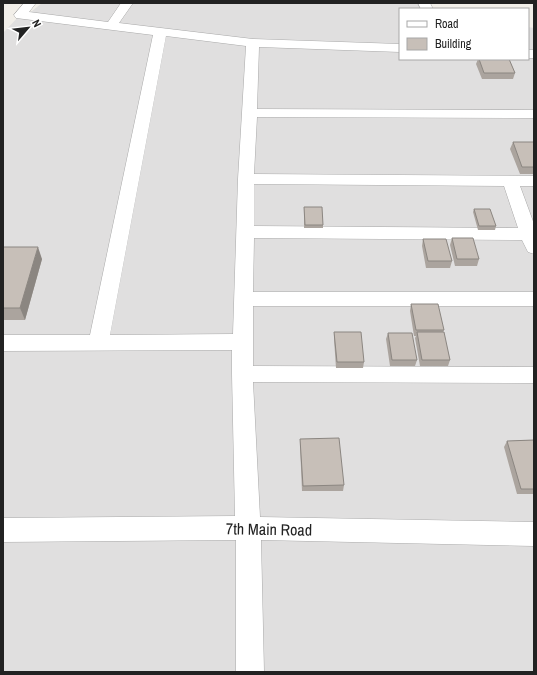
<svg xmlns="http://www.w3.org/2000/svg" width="537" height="675" viewBox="0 0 537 675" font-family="'Archivo Narrow',sans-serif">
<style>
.residential{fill:#e0dfdf}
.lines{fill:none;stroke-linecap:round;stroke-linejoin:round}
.minor-casing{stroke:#a9a9a9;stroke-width:1}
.minor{fill:#fff;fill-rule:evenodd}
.wall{fill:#aba49e}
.shaded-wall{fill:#8b8681}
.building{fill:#c7bfb8;stroke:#8b8681}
.labels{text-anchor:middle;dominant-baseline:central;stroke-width:3.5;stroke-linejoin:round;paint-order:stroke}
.near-street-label{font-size:16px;fill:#222;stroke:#fff}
</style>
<rect width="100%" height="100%" fill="#f2efe9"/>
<!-- residential -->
<path class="residential" d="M 42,3 L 421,3 L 424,9 L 400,9 L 400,59 L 528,59 L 528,27 L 534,28 L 534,672 L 3,672 L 3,33 L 20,15 L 27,15 Z"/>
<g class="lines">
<!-- minor casing -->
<g class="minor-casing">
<path id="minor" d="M 24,3 L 36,3 L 29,12 L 108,22 L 121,3 L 133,3 L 119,23 L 253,39 L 400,44 L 400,52 L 259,47 L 257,109 L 534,110 L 534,118 L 257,117 L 254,174 L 534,176 L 534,186 L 520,186 L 534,224 L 534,254 L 528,252 L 522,240 L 254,238 L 253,292 L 534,292 L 534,306 L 253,306 L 253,366 L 534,367 L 534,383 L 253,382 L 260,517 L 534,522 L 534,546 L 261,540 L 264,672 L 236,672 L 236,540 L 3,542 L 3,518 L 235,516 L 232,374 L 232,350 L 3,351 L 3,335 L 90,335 L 153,35 L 16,18 L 14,15 ZM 166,36 L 246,46 L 238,179 L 233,334 L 110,335 ZM 254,184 L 504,186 L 518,228 L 254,226 Z
M 418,3 L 430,3 L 433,9 L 421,9 Z
M 528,50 L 534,50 L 534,58 L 528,58 Z"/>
</g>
<!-- minor -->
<use href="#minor" class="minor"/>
</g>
<!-- wall -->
<path class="wall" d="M 478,59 L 509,59 L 515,73 L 513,79 L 482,79 L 476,64 Z
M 513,142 L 534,142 L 534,174 L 520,174 L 510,149 Z
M 304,207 L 323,225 L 323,228 L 304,228 Z
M 474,209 L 496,226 L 495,230 L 478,230 L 473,212 Z
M 452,238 L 479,259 L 477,266 L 455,266 L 450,245 Z
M 423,239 L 452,261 L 450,268 L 426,268 L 422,246 Z
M 3,247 L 42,259 L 25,320 L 3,320 Z
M 411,304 L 444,330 L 443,332 L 450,360 L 448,366 L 420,366 L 415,338 L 416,336 L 414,336 L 410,311 Z
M 334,332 L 364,362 L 363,368 L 336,368 L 334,339 Z
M 388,333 L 417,360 L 415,366 L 390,366 L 386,339 Z
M 300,439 L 344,485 L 343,491 L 302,491 L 300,445 Z
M 534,440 L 534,494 L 517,494 L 504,447 L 507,441 Z"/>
<!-- shaded-wall -->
<path class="shaded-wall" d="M 38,247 L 42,259 L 25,320 L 20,308 Z"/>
<!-- building -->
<path class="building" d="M 479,59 L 509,59 L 515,73 L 484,73 Z
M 513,142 L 534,142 L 534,167 L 522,167 Z
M 304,207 L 322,207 L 323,225 L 305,225 Z
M 474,209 L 490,209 L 496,226 L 479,226 Z
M 452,238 L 473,238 L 479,259 L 457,259 Z
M 423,239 L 446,239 L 452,261 L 428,261 Z
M 3,247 L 38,247 L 20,308 L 3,308 Z
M 411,304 L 438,304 L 444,330 L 416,330 Z
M 334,332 L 361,332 L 364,362 L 337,362 Z
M 417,332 L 444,332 L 450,360 L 422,360 Z
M 388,333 L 412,333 L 417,360 L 392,360 Z
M 339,438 L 344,485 L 303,486 L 300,439 Z
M 534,440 L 534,489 L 521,489 L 507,441 Z"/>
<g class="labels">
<!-- near-street labels -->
<g class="near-street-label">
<text transform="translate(269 529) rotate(1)">7th Main Road</text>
</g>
</g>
<!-- border -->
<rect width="537" height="675" fill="none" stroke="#222222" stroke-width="8"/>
<!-- legend -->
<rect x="399" y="8" width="130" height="52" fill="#ffffff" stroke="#a7a7a7"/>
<rect x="407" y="21" width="20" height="6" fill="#ffffff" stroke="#a7a7a7"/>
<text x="435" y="28" font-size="12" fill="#222222">Road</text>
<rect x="407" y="38" width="20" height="12" fill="#c7bfb8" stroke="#a7a7a7"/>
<text x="435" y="48" font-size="12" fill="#222222">Building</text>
<!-- north arrow -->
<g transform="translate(28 28) rotate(62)" stroke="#ffffff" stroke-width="3" paint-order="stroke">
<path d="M0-3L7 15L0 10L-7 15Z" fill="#222222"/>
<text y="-6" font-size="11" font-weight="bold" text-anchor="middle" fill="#222222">N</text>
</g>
</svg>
